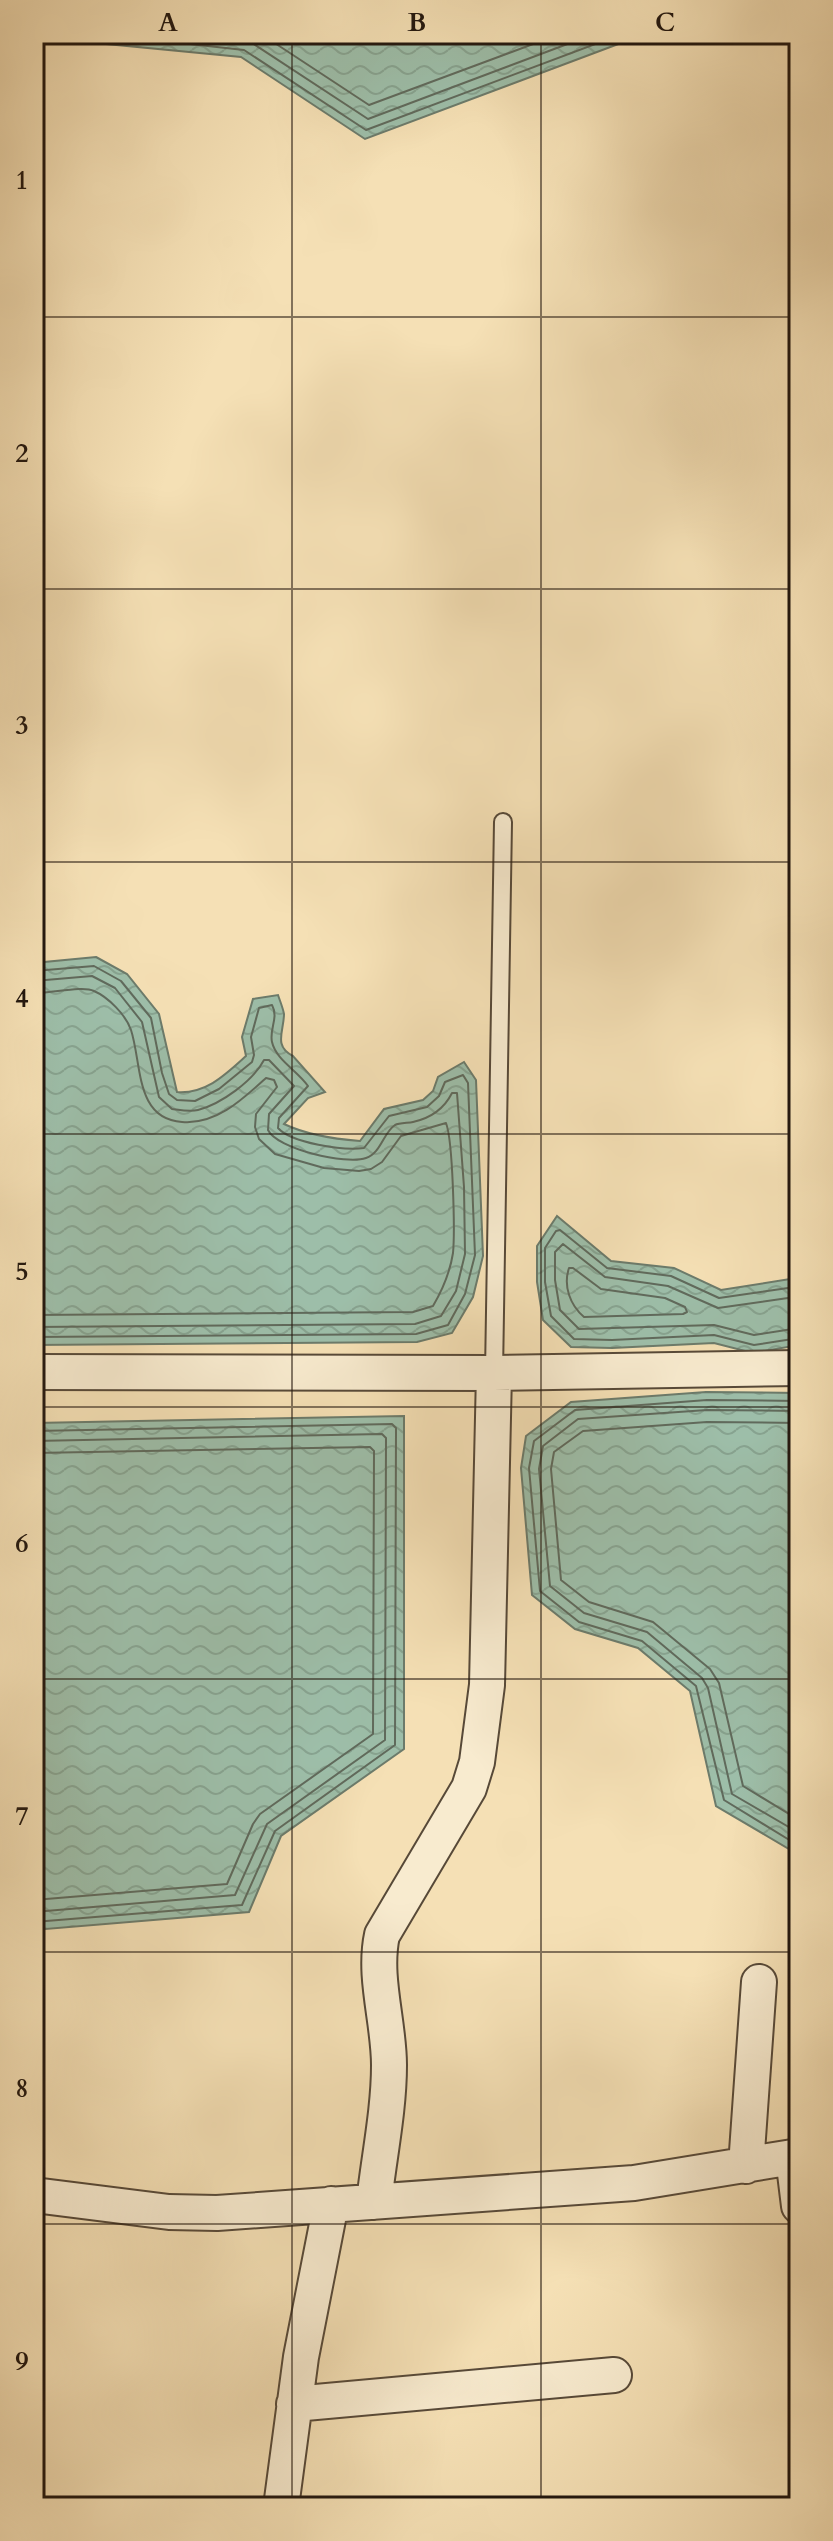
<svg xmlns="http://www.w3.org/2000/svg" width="833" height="2541" viewBox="0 0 833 2541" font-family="Cardo,serif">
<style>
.water{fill:url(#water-waves);stroke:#6c7b6b;stroke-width:2}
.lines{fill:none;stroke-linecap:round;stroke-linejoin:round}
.shore{stroke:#606a5c;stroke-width:2}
.service-casing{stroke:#574938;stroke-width:20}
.minor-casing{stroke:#574938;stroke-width:38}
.service{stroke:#f8ebcf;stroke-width:16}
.minor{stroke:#f8ebcf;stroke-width:34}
.grid{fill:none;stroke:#22170f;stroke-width:2;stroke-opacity:0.55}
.neatline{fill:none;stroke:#22170f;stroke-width:3}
.grid-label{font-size:26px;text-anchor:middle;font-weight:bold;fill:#22170f}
</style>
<defs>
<pattern id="water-waves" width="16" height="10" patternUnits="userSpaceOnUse" patternTransform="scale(2)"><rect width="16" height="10" fill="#9dbea9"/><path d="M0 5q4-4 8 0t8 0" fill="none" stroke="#87a390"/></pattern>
</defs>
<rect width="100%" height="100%" fill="#f5e0b5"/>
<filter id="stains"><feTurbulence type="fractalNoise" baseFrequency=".0025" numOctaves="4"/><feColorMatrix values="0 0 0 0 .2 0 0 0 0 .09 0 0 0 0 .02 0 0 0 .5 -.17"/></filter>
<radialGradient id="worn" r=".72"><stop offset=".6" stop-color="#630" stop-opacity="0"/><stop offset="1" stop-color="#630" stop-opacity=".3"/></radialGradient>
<!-- water -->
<path class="water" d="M 89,34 L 645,34 L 365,139 L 241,57 L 96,43 Z
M 96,957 L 127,974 L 159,1014 L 177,1092 C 206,1094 225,1075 246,1056 L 242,1037 L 253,999 L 278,995 C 280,1001 283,1008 284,1014 C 284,1031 273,1046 293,1056 L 325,1092 L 308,1098 L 284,1124 C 307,1135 334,1139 360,1141 L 384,1109 L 423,1100 L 433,1091 L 438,1077 L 464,1062 L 476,1080 L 483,1256 L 473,1297 L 452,1333 L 417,1342 L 34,1345 L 34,963 Z
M 557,1216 L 611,1261 L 674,1268 L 721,1290 L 790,1279 L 799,1283 L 799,1345 L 753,1353 L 714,1343 L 612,1348 L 571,1347 L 543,1320 L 537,1282 L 537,1246 Z
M 706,1392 L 799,1393 L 799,1851 L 789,1849 L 716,1806 L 690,1691 L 638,1648 L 575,1629 L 532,1595 L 521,1468 L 526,1436 L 571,1402 Z
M 404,1416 L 404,1749 L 281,1836 L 249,1912 L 34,1930 L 34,1423 Z"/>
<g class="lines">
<!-- shore -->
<path class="shore" d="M 99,34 L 244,50 L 366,130 L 622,34
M 188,34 L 249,41 L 368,119 L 594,34
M 261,34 L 369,105 L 560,34
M 34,971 L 94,966 L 121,981 L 151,1018 L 162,1073 L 169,1094 L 177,1100 L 195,1101 L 219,1089 L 252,1062 L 254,1055 L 251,1037 L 259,1008 L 272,1005 C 279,1018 269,1029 272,1042 C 276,1060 298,1071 308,1086 L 279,1118 L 278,1128 C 291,1143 344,1151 364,1148 L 389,1116 L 427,1107 L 439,1096 L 445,1082 L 463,1075 L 468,1083 L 475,1255 L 465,1294 L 448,1325 L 416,1334 L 34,1337
M 34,981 L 92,976 L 115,988 L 142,1022 L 159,1097 L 172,1109 C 180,1110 190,1112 198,1110 C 221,1104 253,1081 264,1060 L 269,1060 L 294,1086 L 269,1114 L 268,1130 C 277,1149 346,1165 366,1158 C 381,1153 383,1133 395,1125 C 399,1123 408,1123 413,1122 C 431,1118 444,1109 452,1093 L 457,1093 L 464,1187 L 465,1254 L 456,1291 L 441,1316 L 415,1324 L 34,1327
M 34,993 C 50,994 82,985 94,991 C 108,997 126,1015 131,1030 C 142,1064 135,1119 182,1122 C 216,1125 243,1099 266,1078 L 274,1080 L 277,1087 L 256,1114 L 255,1127 L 259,1139 L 275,1154 L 324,1168 L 359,1171 L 371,1169 L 382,1162 L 401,1136 L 446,1123 C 453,1141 455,1232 453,1253 C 450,1272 443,1289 433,1306 L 413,1312 L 34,1315
M 569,1268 L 573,1268 L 601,1289 L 665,1298 L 685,1307 L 687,1312 L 683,1314 L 584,1317 C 570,1305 563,1286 569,1268 Z
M 799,1290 L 788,1288 L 719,1298 L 671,1276 L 607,1268 L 560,1230 L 556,1231 L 545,1248 L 545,1282 L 551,1316 L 574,1339 L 612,1340 L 714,1335 L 754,1345 L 799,1338
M 799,1300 L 788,1298 L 718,1308 L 668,1286 L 605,1277 L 563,1244 L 555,1252 L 555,1280 L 560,1310 L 579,1329 L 714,1325 L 754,1335 L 799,1328
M 799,1401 L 707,1400 L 575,1410 L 534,1441 L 529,1468 L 540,1591 L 579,1622 L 642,1641 L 696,1686 L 724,1800 L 791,1841 L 799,1843
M 799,1411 L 707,1410 L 578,1419 L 543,1446 L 539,1469 L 550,1586 L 584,1613 L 647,1632 L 702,1678 L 708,1688 L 732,1794 L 799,1833
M 799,1423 L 707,1422 L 583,1431 L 554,1452 L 551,1469 L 561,1580 L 589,1602 L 653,1622 L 710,1669 L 719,1683 L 743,1786 L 799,1820
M 34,1431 L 392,1424 L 396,1428 L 395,1745 L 275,1831 L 242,1905 L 34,1922
M 34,1441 L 382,1434 L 386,1438 L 385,1740 L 267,1824 L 235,1895 L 34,1912
M 34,1453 L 370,1447 L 374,1451 L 373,1734 L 260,1814 L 253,1824 L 227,1884 L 34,1900"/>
<!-- service casing -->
<g class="service-casing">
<path id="service" d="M 494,1373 L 503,822"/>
</g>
<!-- minor casing -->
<g class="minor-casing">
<path id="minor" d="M 34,1372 L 494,1373 L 799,1368
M 793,2157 L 799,2206
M 746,2166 L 759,1982
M 34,2195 L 169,2212 L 217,2213 L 634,2183 L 799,2156
M 374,2202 C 379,2157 389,2110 389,2065 C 389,2022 373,1977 382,1935 L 469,1788 L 477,1762 L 487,1685 L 494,1373
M 294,2404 L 614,2375
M 281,2507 L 301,2357 L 331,2204"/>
</g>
<!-- service -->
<use href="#service" class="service"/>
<!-- minor -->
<use href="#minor" class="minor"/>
</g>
<!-- grid -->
<path class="grid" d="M 292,34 L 292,2507M 541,34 L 541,2507M 34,317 L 799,317M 34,589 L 799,589M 34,862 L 799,862M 34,1134 L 799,1134M 34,1407 L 799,1407M 34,1679 L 799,1679M 34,1952 L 799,1952M 34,2224 L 799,2224"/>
<!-- margin -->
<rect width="833" height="2541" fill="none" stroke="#f5e0b5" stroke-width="88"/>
<rect x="44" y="44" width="745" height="2453" class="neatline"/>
<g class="grid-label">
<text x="168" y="31">A</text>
<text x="417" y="31">B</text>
<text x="665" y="31">C</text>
<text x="22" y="189">1</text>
<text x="22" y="462">2</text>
<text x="22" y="734">3</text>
<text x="22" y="1007">4</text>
<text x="22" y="1280">5</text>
<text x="22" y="1552">6</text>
<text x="22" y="1825">7</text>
<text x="22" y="2097">8</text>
<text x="22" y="2370">9</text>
</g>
<rect width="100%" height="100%" filter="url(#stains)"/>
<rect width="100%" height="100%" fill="url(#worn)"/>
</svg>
